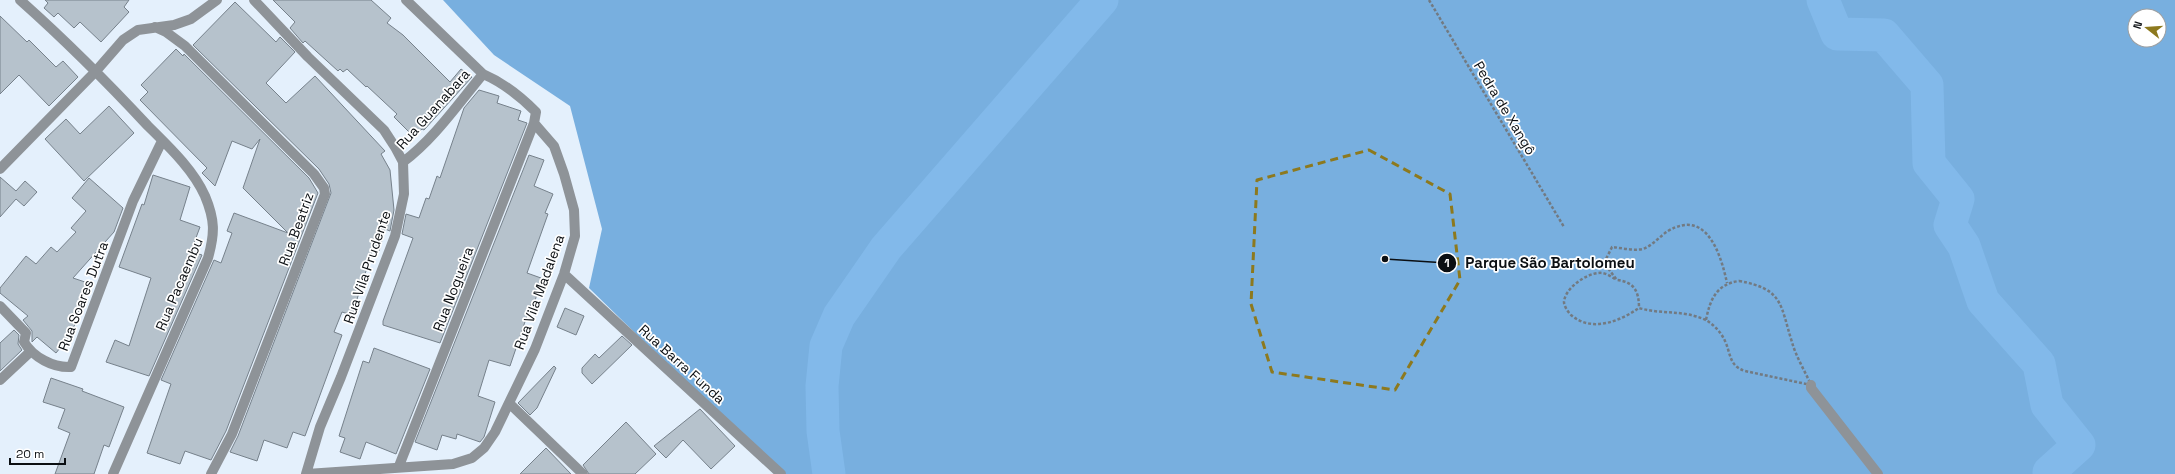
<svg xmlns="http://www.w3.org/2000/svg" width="2175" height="474" viewBox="0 0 2175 474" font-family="'Space Grotesk',sans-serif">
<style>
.forest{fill:#78afdf;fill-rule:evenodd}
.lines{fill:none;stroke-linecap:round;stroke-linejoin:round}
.river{stroke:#82b9ea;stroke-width:33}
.building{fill:#b6c2cc;stroke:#76818b}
.path{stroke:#727a82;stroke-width:2.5;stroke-dasharray:3 2;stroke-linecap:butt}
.street{stroke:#8e9398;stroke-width:10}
.marked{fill:none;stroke:#8d791e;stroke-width:3;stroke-dasharray:8 5;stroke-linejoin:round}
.labels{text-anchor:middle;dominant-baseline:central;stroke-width:3.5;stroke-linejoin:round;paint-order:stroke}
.street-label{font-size:14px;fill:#0b0f13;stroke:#fff}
.leader{fill:none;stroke:#0b0f13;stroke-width:1.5}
.callout-dot{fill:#0b0f13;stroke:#fff;stroke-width:1.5}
.mark-label{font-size:12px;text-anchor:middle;font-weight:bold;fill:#fff}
.callout-label{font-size:15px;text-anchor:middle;font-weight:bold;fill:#0b0f13;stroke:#fff;stroke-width:3.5;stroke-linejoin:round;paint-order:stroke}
</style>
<rect width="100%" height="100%" fill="#e4f0fc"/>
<!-- forest -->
<path class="forest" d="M 443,0 L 2175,0 L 2175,474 L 780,474 L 589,288 L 602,229 L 570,106 L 494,55 ZM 2135,16 L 2159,16 L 2159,40 L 2135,40 Z"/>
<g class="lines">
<!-- river -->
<path class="river" d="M 1823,0 L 1837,34 L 1884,35 L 1927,85 L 1929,163 L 1958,199 L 1950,225 L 1964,246 L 1983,301 L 2039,364 L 2047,405 L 2079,445 L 2049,472 L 2051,474
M 829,474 L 823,431 L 822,386 L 826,346 L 839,316 L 886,248 L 1102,0"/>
</g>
<!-- building -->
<path class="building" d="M 45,0 L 129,0 L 124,7 L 129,12 L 101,42 L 80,22 L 74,28 L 58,13 L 54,17 L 44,8 L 48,3 Z
M 273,0 L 371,0 L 391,18 L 387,23 L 403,35 L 450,82 L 461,69 L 472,77 L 424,130 L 422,129 L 414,137 L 394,117 L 397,114 L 367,86 L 366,87 L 347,69 L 343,72 L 340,69 L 338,71 L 305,41 L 303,43 L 290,28 L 295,22 Z
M 235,2 L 276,42 L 280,37 L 295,52 L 266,83 L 286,103 L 315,76 L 385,151 L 381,154 L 390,170 L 394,210 L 390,231 L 385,229 L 379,251 L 373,249 L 352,315 L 342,312 L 334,332 L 342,335 L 305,436 L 293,432 L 287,448 L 264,440 L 257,461 L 230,452 L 238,436 L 331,193 L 329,184 L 319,169 L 193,45 Z
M 0,16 L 27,42 L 29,40 L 56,67 L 63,61 L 78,77 L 49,106 L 19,75 L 0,94 Z
M 176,49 L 183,56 L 184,54 L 309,178 L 318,193 L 226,431 L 211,460 L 185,451 L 180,464 L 147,453 L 171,384 L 161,380 L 214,260 L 221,263 L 232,233 L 227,231 L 234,213 L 288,233 L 243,188 L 260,139 L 252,149 L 232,141 L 215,186 L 202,173 L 207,168 L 140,100 L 148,92 L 141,85 Z
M 479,90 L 499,96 L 497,103 L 521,111 L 518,120 L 527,123 L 440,343 L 383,325 L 383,321 L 413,238 L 402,234 L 406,214 L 419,218 L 426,198 L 429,199 L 437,176 L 440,178 L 464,108 Z
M 109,106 L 134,133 L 84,181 L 45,139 L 66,119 L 80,134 Z
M 529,155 L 544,160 L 534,186 L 553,194 L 545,213 L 548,214 L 527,273 L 541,278 L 534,305 L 531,304 L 510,366 L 489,360 L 478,396 L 495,402 L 484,437 L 480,442 L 457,434 L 456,439 L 442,435 L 437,450 L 415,442 Z
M 153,175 L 190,187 L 180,220 L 200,227 L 191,251 L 202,255 L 149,376 L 106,362 L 115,340 L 129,346 L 151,278 L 119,267 L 142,204 L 144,205 Z
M 0,177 L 16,191 L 25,181 L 37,192 L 24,206 L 16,199 L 0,217 Z
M 89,178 L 123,208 L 114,232 L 73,278 L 88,283 L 72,333 L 56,353 L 37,337 L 32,342 L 32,331 L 23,320 L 28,316 L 0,293 L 0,288 L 26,256 L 36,264 L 51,247 L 57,252 L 76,232 L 71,228 L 86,211 L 72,198 Z
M 565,308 L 584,316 L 576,335 L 557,327 Z
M 14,330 L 19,335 L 18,344 L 22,350 L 0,371 L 0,343 Z
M 622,336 L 632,345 L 592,384 L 582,373 L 582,368 L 595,354 L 599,358 Z
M 374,348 L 430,369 L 396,454 L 366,442 L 360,459 L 340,452 L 345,438 L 339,436 L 363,361 L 369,363 Z
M 554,366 L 556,368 L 537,408 L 530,415 L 518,403 Z
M 51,378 L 83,389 L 82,391 L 124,407 L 109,447 L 104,445 L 94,474 L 55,474 L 70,433 L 58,428 L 65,409 L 43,402 Z
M 700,409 L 735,446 L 711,469 L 683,440 L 666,458 L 654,446 Z
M 626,422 L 656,454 L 635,474 L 589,474 L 583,465 Z
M 546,448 L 571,474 L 520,474 Z"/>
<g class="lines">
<!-- path -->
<path class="path" d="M 1429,0 L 1564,227
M 1615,279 C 1610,276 1605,272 1598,273 C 1586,274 1565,288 1564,302 C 1564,306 1568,312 1571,315 C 1592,333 1620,321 1639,308
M 1739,281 C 1784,289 1780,305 1792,342 C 1796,357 1805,371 1811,385 L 1745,371 C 1729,366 1731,354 1725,341 C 1721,332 1714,325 1706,320 C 1710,299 1717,284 1739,281 Z
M 1706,320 C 1681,309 1663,315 1639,308 C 1639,291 1634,282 1617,280 L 1604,263 L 1612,247 C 1622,248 1633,251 1643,249 C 1652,246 1660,236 1668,231 C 1707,208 1721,255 1727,283"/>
<!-- street -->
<path class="street" d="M 20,0 C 65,40 107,82 148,126 C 168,146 193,169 205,196 C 215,220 215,233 208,258 L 113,474
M 254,0 L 308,57 L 384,130 L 395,147 L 403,162 L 404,194 L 395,236 L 341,377 L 320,427 L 306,474
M 155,27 L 166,32 L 185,46 L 314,174 L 324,188 L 325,194 L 232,434 L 211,474
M 403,162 C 434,139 458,104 483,74
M 0,169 L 96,71 L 123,40 L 138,30 L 174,25 L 191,19 L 217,0
M 564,274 L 781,474
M 0,306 L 26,333 L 24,342 C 33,357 53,368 71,367 L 133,201 L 162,141
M 0,380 L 30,352
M 1811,385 L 1811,388 L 1878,474
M 510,404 L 583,474
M 399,466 L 534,123
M 307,474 L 453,464 L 472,458 L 484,448 L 495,432 L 535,349 L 564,274 L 575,236 L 574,210 L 564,174 L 554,146 L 534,123 L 536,112 C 520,96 504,83 483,74 L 406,0"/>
</g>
<!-- marked area -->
<path class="marked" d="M 1369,150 L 1450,194 L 1460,280 L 1395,390 L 1272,372 L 1251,304 L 1257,180 Z"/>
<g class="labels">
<!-- street labels -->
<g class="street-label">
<text transform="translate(1505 108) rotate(59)">Pedra de Xangô</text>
<text transform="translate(433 109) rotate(-48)">Rua Guanabara</text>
<text transform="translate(296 229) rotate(-70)">Rua Beatriz</text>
<text transform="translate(367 267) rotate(-71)">Rua Vila Prudente</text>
<text transform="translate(179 284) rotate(-67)">Rua Pacaembu</text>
<text transform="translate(453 289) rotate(-69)">Rua Nogueira</text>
<text transform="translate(539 292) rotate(-70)">Rua Vila Madalena</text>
<text transform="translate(83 296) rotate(-69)">Rua Soares Dutra</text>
<text transform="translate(682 364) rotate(42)">Rua Barra Funda</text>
</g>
</g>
<!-- callouts -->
<path class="leader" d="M1385 259L1447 263"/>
<g class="callout-dot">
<circle cx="1385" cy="259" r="4"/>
<circle cx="1447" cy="263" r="10"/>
</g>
<g class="mark-label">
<text x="1447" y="267">1</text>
</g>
<g class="callout-label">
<text x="1550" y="268">Parque São Bartolomeu</text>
</g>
<!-- north arrow -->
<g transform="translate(2147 28) rotate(287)"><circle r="19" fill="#ffffff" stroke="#9d9fa1"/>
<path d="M0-3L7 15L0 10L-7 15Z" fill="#8d791e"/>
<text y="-6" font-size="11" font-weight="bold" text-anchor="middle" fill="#0b0f13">N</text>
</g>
<!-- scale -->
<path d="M10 458v6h55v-6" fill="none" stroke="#0b0f13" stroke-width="2"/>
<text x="16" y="458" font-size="12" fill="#0b0f13" stroke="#ffffff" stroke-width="3" paint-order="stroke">20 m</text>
</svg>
